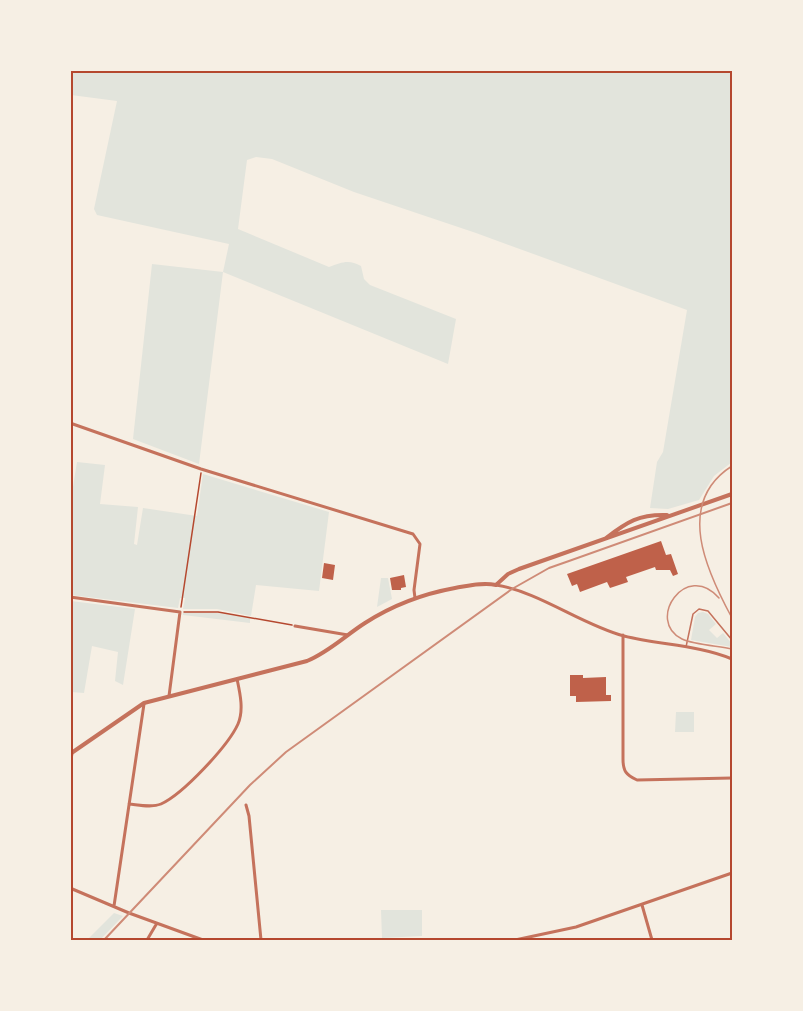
<svg xmlns="http://www.w3.org/2000/svg" width="803" height="1011" viewBox="0 0 803 1011" font-family="'Source Sans 3',sans-serif">
<style>
.green{fill:#e2e4dc}
.building{fill:#bf614a}
.lines{fill:none;stroke-linecap:round;stroke-linejoin:round}
.path{stroke:#b5482f;stroke-width:1.5}
.service{stroke:#c5725c;stroke-width:1.5}
.minor{stroke:#c5725c;stroke-width:3}
.tertiary{stroke:#c5725c;stroke-width:4}
.tram{stroke:#cf8b77;stroke-width:1.5}
.rail{stroke:#cf8b77;stroke-width:2}
.neatline{fill:none;stroke:#b5482f;stroke-width:2}
</style>
<rect width="100%" height="100%" fill="#f6efe4"/>
<!-- green -->
<path class="green" d="M 71,70 L 732,71 L 732,462 L 714,476 L 699,500 L 668,509 L 650,508 L 657,462 L 663,452 L 687,310 L 476,233 L 354,192 L 272,159 L 256,157 L 247,160 L 238,229 L 329,267 C 342,262 349,259 361,266 L 364,279 L 370,285 L 456,319 L 448,364 L 223,272 L 199,464 L 133,439 L 152,264 L 223,272 L 229,244 L 97,215 L 94,209 L 117,101 L 71,95 Z
M 77,462 L 105,465 L 100,504 L 138,507 L 134,544 L 137,545 L 143,508 L 197,516 L 203,474 L 329,512 L 319,591 L 256,585 L 251,616 L 217,609 L 183,609 L 185,598 L 180,598 L 178,608 L 71,595 L 70,505 Z
M 381,578 L 388,578 L 392,599 L 377,607 Z
M 71,601 L 135,609 L 123,685 L 115,681 L 118,652 L 92,646 L 84,693 L 71,692 Z
M 703,612 L 708,614 L 716,624 L 709,630 L 717,638 L 723,633 L 732,644 L 732,647 L 691,640 L 695,617 L 698,613 Z
M 183,613 L 218,613 L 250,618 L 250,623 L 183,615 Z
M 676,712 L 694,712 L 694,732 L 675,732 Z
M 381,910 L 422,910 L 422,936 L 382,938 Z
M 114,913 L 123,916 L 100,940 L 87,940 Z"/>
<!-- building -->
<path class="building" d="M 661,541 L 666,555 L 671,554 L 678,574 L 673,576 L 670,570 L 656,570 L 655,567 L 626,577 L 628,582 L 610,588 L 607,582 L 580,592 L 577,584 L 572,586 L 567,574 Z
M 324,563 L 335,565 L 333,580 L 322,578 Z
M 404,575 L 406,587 L 401,588 L 401,590 L 392,590 L 390,578 Z
M 570,675 L 583,675 L 583,678 L 606,677 L 606,695 L 611,695 L 611,701 L 576,702 L 576,696 L 570,696 Z"/>
<g class="lines">
<!-- path -->
<path class="path" d="M 181,607 L 201,473
M 184,612 L 218,612 L 292,625"/>
<!-- service -->
<path class="service" d="M 686,647 L 693,614 L 699,609 L 708,611 L 732,640"/>
<!-- minor -->
<path class="minor" d="M 70,423 L 201,469 L 413,534 L 420,544 L 414,590 L 415,598
M 496,585 C 540,592 580,624 624,636 C 659,645 699,645 732,659
M 70,597 L 180,612 L 169,696
M 295,626 L 348,635
M 623,635 L 623,759 C 623,771 626,775 637,780 L 732,778
M 70,767 L 72,753
M 129,804 C 139,805 152,808 161,804 C 183,794 228,746 238,724 C 244,710 240,693 237,679
M 246,805 L 249,816 L 261,940
M 70,888 L 129,913 L 203,940
M 642,905 L 652,940
M 114,906 L 144,704
M 147,940 L 157,923
M 515,940 L 576,927 L 732,873"/>
<!-- tertiary -->
<path class="tertiary" d="M 606,538 C 627,522 639,514 667,515
M 70,754 L 144,703 L 307,661 C 329,652 346,635 365,623 C 393,605 422,594 455,588 C 468,586 482,582 496,585 L 508,574 L 519,569 L 732,494"/>
<!-- tram -->
<path class="tram" d="M 732,466 C 674,503 707,572 732,618
M 719,598 C 686,560 645,621 682,639 C 695,645 719,646 732,649"/>
<!-- rail -->
<path class="rail" d="M 104,940 L 250,785 L 286,752 L 512,589 L 549,568 L 569,561 L 732,503"/>
</g>
<!-- border -->
<rect width="803" height="1011" fill="none" stroke="#f6efe4" stroke-width="144"/>
<rect x="72" y="72" width="659" height="867" class="neatline"/>
</svg>
